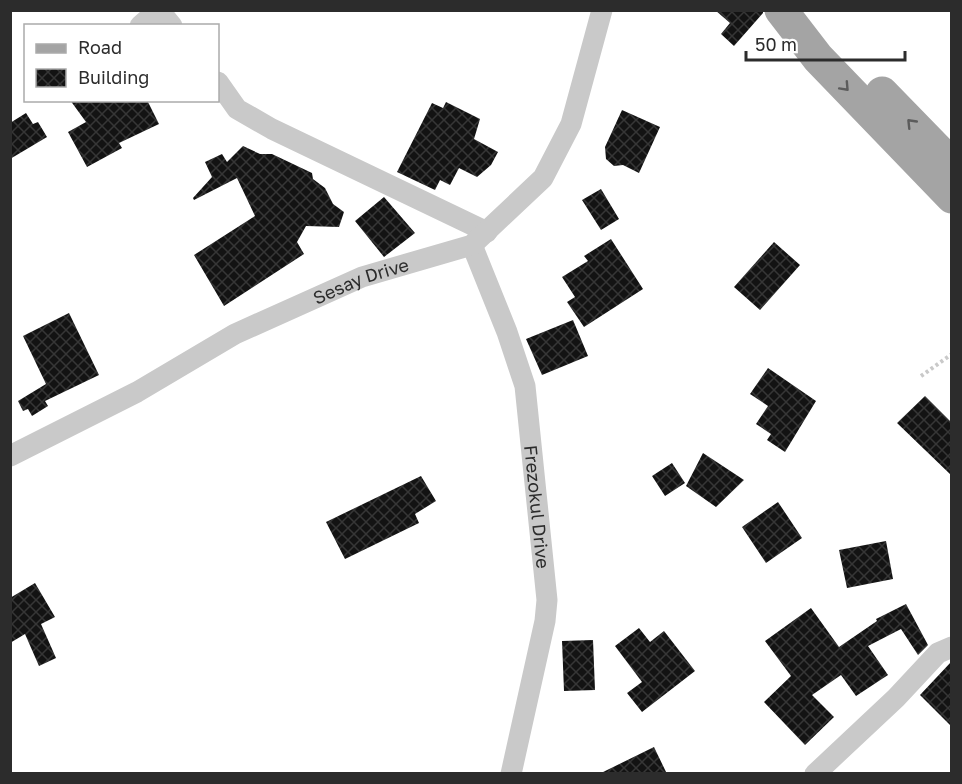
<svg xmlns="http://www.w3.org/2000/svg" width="962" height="784" viewBox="0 0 962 784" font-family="'Golos Text',sans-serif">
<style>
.building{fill:url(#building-cross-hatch)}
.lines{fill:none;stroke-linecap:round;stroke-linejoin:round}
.path{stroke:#c9c9c9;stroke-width:4;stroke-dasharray:3 3;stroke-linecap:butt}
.minor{stroke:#c9c9c9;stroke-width:21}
.primary{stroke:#a4a4a4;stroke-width:33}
.oneway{stroke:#5c5c5c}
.labels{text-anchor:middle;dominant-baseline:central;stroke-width:6;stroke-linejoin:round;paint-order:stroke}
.street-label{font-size:18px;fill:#2c2c2c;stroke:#fff}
</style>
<defs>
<pattern id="building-cross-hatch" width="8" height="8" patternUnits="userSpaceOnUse" patternTransform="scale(1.5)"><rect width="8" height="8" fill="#131313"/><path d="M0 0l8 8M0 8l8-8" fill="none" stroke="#363636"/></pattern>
</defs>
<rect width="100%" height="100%" fill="#fff"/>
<!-- building -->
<path class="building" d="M 715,10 L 763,10 L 763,13 L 734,46 L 721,34 L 730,23 Z
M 70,100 L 147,100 L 159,124 L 119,143 L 122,148 L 87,167 L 68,132 L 86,122 Z
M 446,102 L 480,119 L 474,139 L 498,152 L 491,165 L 477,177 L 459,168 L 450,185 L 440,180 L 435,190 L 397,172 L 432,103 L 443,108 Z
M 622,110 L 660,127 L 639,173 L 623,165 L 614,166 L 606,159 L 605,147 Z
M 26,113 L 33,124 L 38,122 L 47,137 L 10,159 L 10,123 Z
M 243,146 L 260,154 L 272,154 L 312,173 L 313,179 L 325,188 L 333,204 L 344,212 L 339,227 L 306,226 L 297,242 L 304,254 L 224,306 L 194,255 L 255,216 L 237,178 L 194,200 L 193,198 L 212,177 L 205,162 L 222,154 L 227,162 Z
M 601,189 L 619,219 L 601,230 L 582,200 Z
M 384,197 L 415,233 L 384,257 L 355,221 Z
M 611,239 L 643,289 L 584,327 L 567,302 L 575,297 L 562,277 L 588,261 L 584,256 Z
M 774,242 L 800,265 L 760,310 L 734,287 Z
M 69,313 L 99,375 L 45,401 L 48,406 L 32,416 L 28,409 L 23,411 L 18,401 L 46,384 L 23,336 Z
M 573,320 L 588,356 L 542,375 L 526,339 Z
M 768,368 L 816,401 L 785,452 L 767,440 L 771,434 L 756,424 L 768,406 L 750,394 Z
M 925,396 L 951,422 L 951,475 L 897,423 Z
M 703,453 L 744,480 L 716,507 L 686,486 Z
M 672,463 L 685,483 L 665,496 L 652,476 Z
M 421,476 L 436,501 L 415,514 L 419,523 L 345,559 L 326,522 Z
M 778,502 L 802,538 L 766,563 L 742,527 Z
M 886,541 L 893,579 L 847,588 L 839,550 Z
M 35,583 L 55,617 L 41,624 L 56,658 L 39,666 L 25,634 L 10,643 L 10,598 Z
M 906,604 L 928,645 L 918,655 L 901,629 L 868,646 L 888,675 L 856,696 L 841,675 L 812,695 L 834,717 L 805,745 L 764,702 L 791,676 L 765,641 L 811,608 L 839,647 L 877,621 L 876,619 Z
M 639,628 L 650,642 L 664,631 L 695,671 L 642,712 L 627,693 L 642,682 L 615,646 Z
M 593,640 L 595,690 L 564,691 L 562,641 Z
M 951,662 L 951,726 L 920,695 Z
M 654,747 L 667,774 L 599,774 Z"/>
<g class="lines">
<!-- path -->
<path class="path" d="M 921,376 L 952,354"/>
<!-- minor -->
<g class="minor">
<path d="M 140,26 L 156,12 L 163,15 L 172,26"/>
<path d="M 218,82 L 237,109 L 272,129 L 487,232"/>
<path id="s1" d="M 472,245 L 507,332 L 525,386 L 547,600 L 545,621 L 511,774"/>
<path id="s2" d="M 10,456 L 137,392 L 235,334 L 362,277 L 472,245 L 543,178 L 571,124 L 602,10"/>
<path d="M 815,774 L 896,698 L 938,653 L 952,647"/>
</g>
<!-- primary -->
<path class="primary" d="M 781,10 L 818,58 L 952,197
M 882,93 L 952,165"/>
</g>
<!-- one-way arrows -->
<defs><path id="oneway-chevron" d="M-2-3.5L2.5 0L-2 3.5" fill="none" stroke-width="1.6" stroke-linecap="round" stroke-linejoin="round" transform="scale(1.5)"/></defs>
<g class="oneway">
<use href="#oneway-chevron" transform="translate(845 87) rotate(47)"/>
<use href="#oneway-chevron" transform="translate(911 123) rotate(-134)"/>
</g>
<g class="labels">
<!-- street labels -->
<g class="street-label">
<text stroke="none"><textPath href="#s2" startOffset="393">Sesay Drive</textPath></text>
<text stroke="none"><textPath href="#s1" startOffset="272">Frezokul Drive</textPath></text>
</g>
</g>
<!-- border -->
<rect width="962" height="784" fill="none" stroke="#2c2c2c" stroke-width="24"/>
<!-- legend -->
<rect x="24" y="24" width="195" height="78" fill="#ffffff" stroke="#ababab" stroke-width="1.5"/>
<rect x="36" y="44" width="30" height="9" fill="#a4a4a4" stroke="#ababab" stroke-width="1.5"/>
<text x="78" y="54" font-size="18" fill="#2c2c2c">Road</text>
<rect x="36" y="69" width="30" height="18" fill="url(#building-cross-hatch)" stroke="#ababab" stroke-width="1.5"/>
<text x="78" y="84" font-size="18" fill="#2c2c2c">Building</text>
<!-- scale -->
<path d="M746 51v9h159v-9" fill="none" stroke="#2c2c2c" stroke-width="3"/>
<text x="755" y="51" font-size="18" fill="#2c2c2c" stroke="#ffffff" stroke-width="4.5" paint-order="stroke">50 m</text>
</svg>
